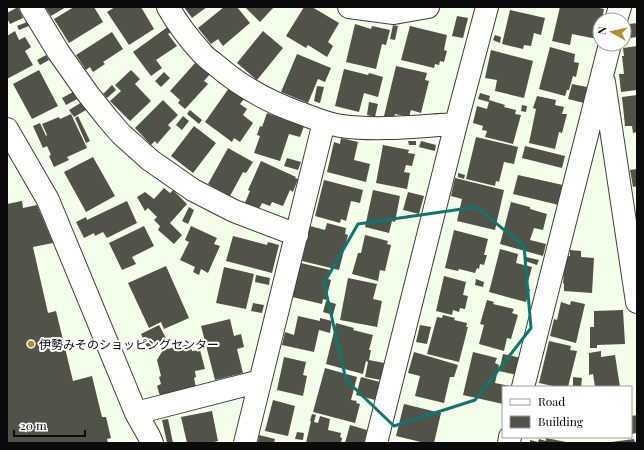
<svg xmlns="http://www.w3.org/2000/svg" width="644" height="450" viewBox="0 0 644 450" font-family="'Playfair Display','Noto Sans JP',serif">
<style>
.building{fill:#525348}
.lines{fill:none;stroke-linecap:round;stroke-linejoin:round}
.minor-casing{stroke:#3e3e3e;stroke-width:24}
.minor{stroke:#fff;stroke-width:22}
.marked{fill:none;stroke:#0f766e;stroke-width:3;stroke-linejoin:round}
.poi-dot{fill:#b88d26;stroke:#fff;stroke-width:1.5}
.labels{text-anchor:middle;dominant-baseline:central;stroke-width:4;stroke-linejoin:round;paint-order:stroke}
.poi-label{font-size:12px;fill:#0b0b0b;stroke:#fff;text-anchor:start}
</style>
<rect width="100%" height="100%" fill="#f3ffe9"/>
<!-- building -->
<path class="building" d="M 18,7 L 23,18 L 10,24 L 7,18 L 7,13 Z
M 45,7 L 66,7 L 51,16 Z
M 74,7 L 94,7 L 103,22 L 69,43 L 54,19 Z
M 115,7 L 141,7 L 154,29 L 129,45 L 107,12 Z
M 184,7 L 207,7 L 192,18 Z
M 224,7 L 237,7 L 250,23 L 223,46 L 218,39 L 211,44 L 198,28 Z
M 245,7 L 274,7 L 260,22 Z
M 304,7 L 312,7 L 339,23 L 328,42 L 333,46 L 327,57 L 308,45 L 306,48 L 286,36 Z
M 560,7 L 595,7 L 604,9 L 602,20 L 600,20 L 600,28 L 597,39 L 572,34 L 570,45 L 552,41 Z
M 510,10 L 545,18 L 541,35 L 534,33 L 531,46 L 524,45 L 523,49 L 502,44 Z
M 457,16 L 468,18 L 463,38 L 452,36 Z
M 27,22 L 29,26 L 19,30 L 17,26 Z
M 637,23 L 637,37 L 630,38 L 629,24 Z
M 355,24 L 371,29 L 372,26 L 390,30 L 386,45 L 382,44 L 376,69 L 346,62 Z
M 393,25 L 398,26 L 395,40 L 390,39 Z
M 169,26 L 172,31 L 168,34 L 177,46 L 156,60 L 162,68 L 151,76 L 133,52 Z
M 410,26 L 447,35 L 444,50 L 447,51 L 444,62 L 440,61 L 439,65 L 435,64 L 434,68 L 401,60 Z
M 15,31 L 19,40 L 25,37 L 31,47 L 25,51 L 33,65 L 7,79 L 7,36 Z
M 263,31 L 283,48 L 257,80 L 237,63 Z
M 112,32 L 123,49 L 103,62 L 105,64 L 93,72 L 90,67 L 86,70 L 76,55 Z
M 495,35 L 501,37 L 500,43 L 493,40 Z
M 637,46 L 637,90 L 621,92 L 619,74 L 624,74 L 622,56 L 624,56 L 623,48 Z
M 550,47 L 575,54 L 574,62 L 579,63 L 576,77 L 573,76 L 569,90 L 567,90 L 565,96 L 539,89 Z
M 491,50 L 533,61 L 524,98 L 495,91 L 497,80 L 485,78 Z
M 297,54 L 331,68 L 325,82 L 318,79 L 308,103 L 281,92 Z
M 46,55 L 49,60 L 40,65 L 37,60 Z
M 196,62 L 210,74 L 204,81 L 208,84 L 185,109 L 178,103 L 180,100 L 170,91 Z
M 396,66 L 427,73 L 425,80 L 429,81 L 421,113 L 411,110 L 409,117 L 395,114 L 394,118 L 384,116 Z
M 344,69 L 368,75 L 369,73 L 383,77 L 378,97 L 364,93 L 359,112 L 335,106 Z
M 39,70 L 58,106 L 32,119 L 13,84 Z
M 131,70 L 140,79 L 135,84 L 151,101 L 130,121 L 110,101 L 121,91 L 115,85 Z
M 164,72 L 170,78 L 161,87 L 155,81 Z
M 572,84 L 587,87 L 584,103 L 568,99 Z
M 112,85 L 116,90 L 107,98 L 103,94 Z
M 317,86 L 324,87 L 320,103 L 314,101 Z
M 229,88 L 244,99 L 240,104 L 247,109 L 243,115 L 253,123 L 240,142 L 234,138 L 232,142 L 205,122 Z
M 75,91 L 79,98 L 66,105 L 62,98 Z
M 480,93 L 490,96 L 489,100 L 505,105 L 504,107 L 516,110 L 515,114 L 521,115 L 513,144 L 485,137 L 487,131 L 482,130 L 483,126 L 473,123 L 477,106 L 487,109 L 489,102 L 478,99 Z
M 637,95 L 637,132 L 633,133 L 632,126 L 625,126 L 622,97 Z
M 537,96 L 556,100 L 555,105 L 564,107 L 562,114 L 567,114 L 562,133 L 559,132 L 555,149 L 529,143 L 536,109 L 533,108 Z
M 163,100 L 178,115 L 168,125 L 171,128 L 157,144 L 155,141 L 151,145 L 135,128 Z
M 82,102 L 86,110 L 74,117 L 69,110 Z
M 369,102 L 378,104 L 375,117 L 367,115 Z
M 522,105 L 527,106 L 526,112 L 521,111 Z
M 190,110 L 202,120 L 199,124 L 187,114 Z
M 267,113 L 304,126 L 300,137 L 289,134 L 280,161 L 254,153 L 260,136 L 257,135 L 260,126 L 262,127 Z
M 71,114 L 87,148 L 67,157 L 69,160 L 54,167 L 49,156 L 51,155 L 47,146 L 43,148 L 33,126 L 40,123 L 46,136 L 47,135 L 42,124 L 59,117 L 60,119 Z
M 78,116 L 90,141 L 86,143 L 75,118 Z
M 183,116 L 189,121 L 182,130 L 176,125 Z
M 194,126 L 216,143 L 193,173 L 171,156 Z
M 476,137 L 518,147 L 514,164 L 504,162 L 499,182 L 496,181 L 495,186 L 466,179 Z
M 341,138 L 358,142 L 354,160 L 370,164 L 366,182 L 327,172 L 334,142 L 340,144 Z
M 408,141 L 416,141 L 416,145 L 409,145 Z
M 421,141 L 436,145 L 435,151 L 419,147 Z
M 383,145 L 409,150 L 408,153 L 415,154 L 412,166 L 406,165 L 404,172 L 410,173 L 407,189 L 376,183 Z
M 525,146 L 565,156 L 562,168 L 522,158 Z
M 228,148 L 253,162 L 246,173 L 243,172 L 230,196 L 208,184 Z
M 93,157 L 115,196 L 86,212 L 64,172 Z
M 287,158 L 301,162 L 298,170 L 284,166 Z
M 261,161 L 296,177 L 295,178 L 298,179 L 293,192 L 290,190 L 283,206 L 272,202 L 270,206 L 262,203 L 258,211 L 244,205 L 250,191 L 248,190 Z
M 637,169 L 637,186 L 633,187 L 630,170 Z
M 458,173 L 465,175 L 464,179 L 458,177 Z
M 518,175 L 563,185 L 559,205 L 513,194 Z
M 455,178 L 504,190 L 495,230 L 457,221 L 462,199 L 451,196 Z
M 324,180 L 363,190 L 360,203 L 351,201 L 346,221 L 341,219 L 340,223 L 315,216 Z
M 164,188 L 170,193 L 173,190 L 187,204 L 170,223 L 182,235 L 174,244 L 158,230 L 160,226 L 154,220 L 157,217 L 148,208 L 145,211 L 137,197 L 145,192 L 154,199 Z
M 373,190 L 400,196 L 395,222 L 392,221 L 389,233 L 365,227 Z
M 408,192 L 424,196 L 419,214 L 403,210 Z
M 22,201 L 23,208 L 37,205 L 53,243 L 33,247 L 48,313 L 56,311 L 73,381 L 92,376 L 102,417 L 106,417 L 111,438 L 107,439 L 108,443 L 7,443 L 7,204 Z
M 127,201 L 137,223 L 107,238 L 103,232 L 95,236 L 94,233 L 84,238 L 76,222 L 86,217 L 87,220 Z
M 511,202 L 530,207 L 530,209 L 547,214 L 543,230 L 534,228 L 530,240 L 546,244 L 543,256 L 500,244 Z
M 189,207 L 194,210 L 188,224 L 182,221 Z
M 327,223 L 346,228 L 345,234 L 348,235 L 339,270 L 302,261 L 310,226 L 325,230 Z
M 144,226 L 154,246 L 132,257 L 136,264 L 122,270 L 109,243 Z
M 191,226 L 217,238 L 214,244 L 220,246 L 208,273 L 201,269 L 199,275 L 193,272 L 195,267 L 180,260 L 189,242 L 185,240 Z
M 454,230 L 488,239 L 484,255 L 487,255 L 484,265 L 480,264 L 479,269 L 477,268 L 475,273 L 459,269 L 458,271 L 445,268 Z
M 365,235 L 388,241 L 387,244 L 391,245 L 385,271 L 380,270 L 378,281 L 352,274 L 358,253 L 361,253 Z
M 233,236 L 267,245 L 268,242 L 279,245 L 272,273 L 226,261 Z
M 500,249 L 518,254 L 516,263 L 532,267 L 526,289 L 530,289 L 526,302 L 489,292 Z
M 570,250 L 581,251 L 581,257 L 594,258 L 592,293 L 564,291 L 564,283 L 563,284 L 565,256 L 570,256 Z
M 526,257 L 539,260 L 537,265 L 525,261 Z
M 301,263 L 330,270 L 328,279 L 331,280 L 326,300 L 323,299 L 322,304 L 292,297 Z
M 166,266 L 189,318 L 164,329 L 161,322 L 149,328 L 128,283 Z
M 224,267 L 254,274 L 246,309 L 216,303 Z
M 256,275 L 270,278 L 269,285 L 255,282 Z
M 444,276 L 466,282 L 463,295 L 468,296 L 465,309 L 460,308 L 459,312 L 453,310 L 452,315 L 436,311 Z
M 348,278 L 377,284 L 373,299 L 382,301 L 377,327 L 340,320 Z
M 476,279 L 484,282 L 483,287 L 475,285 Z
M 487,300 L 494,302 L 493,304 L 514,309 L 512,313 L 518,315 L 511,339 L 507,338 L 504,351 L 479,344 L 484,325 L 480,324 Z
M 326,301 L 336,304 L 333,315 L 323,312 Z
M 571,301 L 585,304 L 576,343 L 550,336 L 554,319 L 557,320 L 561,302 L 570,305 Z
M 253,303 L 264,305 L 262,313 L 251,311 Z
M 623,310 L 625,344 L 597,345 L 597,348 L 590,348 L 590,327 L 594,327 L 594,311 Z
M 443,315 L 455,318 L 454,320 L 467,323 L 466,327 L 468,327 L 459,362 L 427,354 L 437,317 L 442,318 Z
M 298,316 L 320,321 L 320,318 L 332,321 L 330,333 L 319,330 L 314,352 L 282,345 L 285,332 L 294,335 Z
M 230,319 L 234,336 L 241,334 L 244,347 L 237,349 L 243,373 L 215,380 L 201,326 Z
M 336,323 L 354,328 L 353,330 L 373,335 L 369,350 L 371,350 L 369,360 L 384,363 L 381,380 L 365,377 L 368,362 L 366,361 L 363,374 L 326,364 Z
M 159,325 L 167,340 L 148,349 L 141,334 Z
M 420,325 L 431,327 L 427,344 L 416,342 Z
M 549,341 L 571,346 L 570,350 L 577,351 L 568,387 L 557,387 L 539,383 Z
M 190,344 L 192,351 L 200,350 L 205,369 L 195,371 L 196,377 L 194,378 L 196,387 L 160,396 L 157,386 L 161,384 L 159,377 L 161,376 L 157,360 L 163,350 Z
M 601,351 L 601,357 L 615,355 L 620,387 L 595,387 L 593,374 L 589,375 L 589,353 Z
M 414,352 L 458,365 L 454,377 L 450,377 L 444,403 L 415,396 L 420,376 L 408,373 Z
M 473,352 L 497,358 L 495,363 L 499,365 L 495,383 L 510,386 L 503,387 L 503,404 L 463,395 Z
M 503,354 L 521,358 L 517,375 L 499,371 Z
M 284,357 L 306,362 L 303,375 L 307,376 L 303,396 L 277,390 Z
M 325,368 L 357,377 L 351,400 L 357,401 L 356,403 L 360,404 L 355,423 L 313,412 Z
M 361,377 L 380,382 L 375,400 L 356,395 Z
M 573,377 L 582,378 L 581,387 L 573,387 Z
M 273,400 L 295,406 L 288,436 L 265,431 Z
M 404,404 L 441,413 L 434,443 L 425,443 L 396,436 Z
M 212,411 L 218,441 L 214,442 L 214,443 L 187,443 L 181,417 Z
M 312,414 L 316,415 L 314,422 L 318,423 L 320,416 L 330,419 L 328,430 L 341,433 L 340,437 L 342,438 L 341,443 L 306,443 L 311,421 L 310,421 Z
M 637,415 L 637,433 L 631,434 L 631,416 Z
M 168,419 L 173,443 L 167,443 L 162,420 Z
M 350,425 L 367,430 L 364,443 L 345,443 Z
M 297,432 L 304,433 L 303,440 L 295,439 Z
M 259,435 L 275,439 L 274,443 L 262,443 L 258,442 Z
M 546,438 L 566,442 L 566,443 L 530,443 L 530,440 L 538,442 L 539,439 L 546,441 Z
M 634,439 L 635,443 L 611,443 L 611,442 Z"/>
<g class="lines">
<!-- minor casing -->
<g class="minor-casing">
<path id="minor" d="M 31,7 L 59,53 L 88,94 L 108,119 L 121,134 L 150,160 L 193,190 L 234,211 L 297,235
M 168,7 C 177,23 189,39 202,53 C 206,58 211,61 216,65 C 241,87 269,102 300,113 C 313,118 327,124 341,126 C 379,131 418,126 456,124
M 349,7 L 394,13 L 428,7
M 616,20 L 620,7
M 604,82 L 637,302
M 7,129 L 48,200 L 136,413 L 149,436 L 152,443
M 523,387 L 610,44
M 136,413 L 260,381
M 245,443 L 324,122
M 376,443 L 456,124 L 487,7
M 509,443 L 510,437"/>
</g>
<!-- minor -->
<use href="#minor" class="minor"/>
</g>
<!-- marked area -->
<path class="marked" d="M 476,207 L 524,246 L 531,328 L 475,400 L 394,426 L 346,380 L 324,283 L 358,224 Z"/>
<!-- markers -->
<circle class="poi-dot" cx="31" cy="344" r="4"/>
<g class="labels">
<!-- poi labels -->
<g class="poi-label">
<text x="39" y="344">伊勢みそのショッピングセンター</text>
</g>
</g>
<!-- border -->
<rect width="644" height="450" fill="none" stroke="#0b0b0b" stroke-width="16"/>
<!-- legend -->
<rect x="502" y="386" width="130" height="52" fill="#ffffff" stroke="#9d9d9d"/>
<rect x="510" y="399" width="20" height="6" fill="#ffffff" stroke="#9d9d9d"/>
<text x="538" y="406" font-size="12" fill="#0b0b0b">Road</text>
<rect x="510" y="416" width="20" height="12" fill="#525348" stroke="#9d9d9d"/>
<text x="538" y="426" font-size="12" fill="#0b0b0b">Building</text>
<!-- north arrow -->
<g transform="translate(612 32) rotate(278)"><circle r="19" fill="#ffffff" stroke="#9d9d9d"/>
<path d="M0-3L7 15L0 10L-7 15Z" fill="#b88d26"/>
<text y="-6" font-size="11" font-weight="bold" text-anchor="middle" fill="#0b0b0b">N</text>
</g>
<!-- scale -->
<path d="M14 430v6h71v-6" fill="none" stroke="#0b0b0b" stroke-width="2"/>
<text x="20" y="430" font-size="12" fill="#0b0b0b" stroke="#ffffff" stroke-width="3" paint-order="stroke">20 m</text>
</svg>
